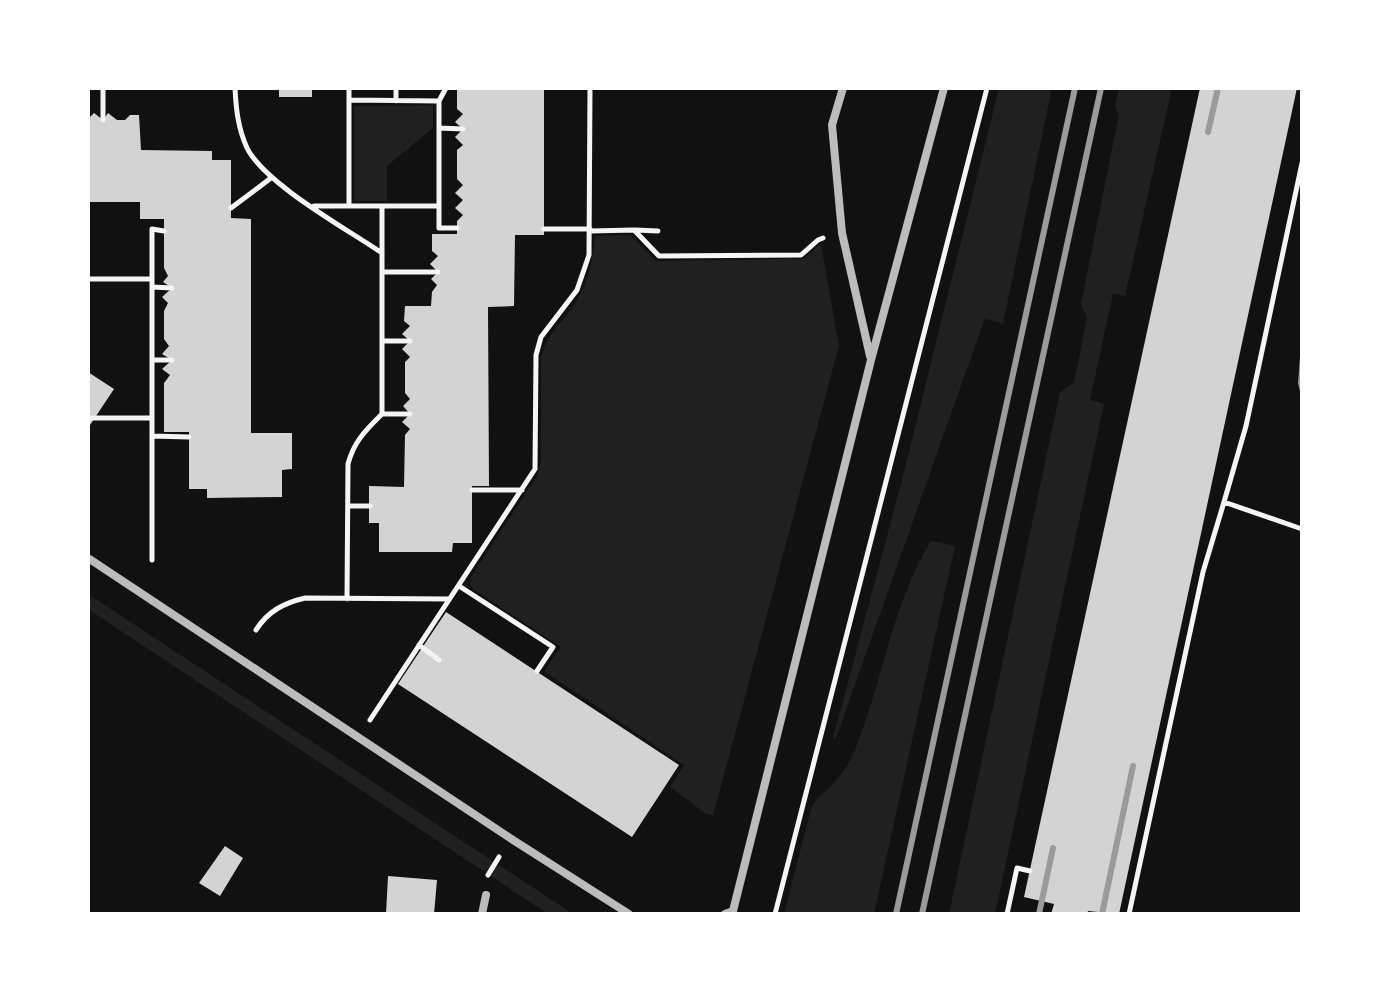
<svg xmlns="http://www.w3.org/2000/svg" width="1390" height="1002" viewBox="0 0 1390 1002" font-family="'Fira Sans Condensed',sans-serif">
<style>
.green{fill:#202020}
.building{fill:#d3d3d3}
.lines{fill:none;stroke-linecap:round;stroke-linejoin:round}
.path{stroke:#f5f5f5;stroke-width:5}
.minor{stroke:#bcbcbc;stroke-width:8}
.tram{stroke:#9a9a9a;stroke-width:2}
.rail{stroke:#9a9a9a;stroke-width:6}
</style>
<rect width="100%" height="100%" fill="#111"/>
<!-- green -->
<path class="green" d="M 999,88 L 1052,88 L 1003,324 L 985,318 L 836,738 L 833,738 L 903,476 Z
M 1119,88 L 1172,88 L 1125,296 L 1113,294 L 1090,400 L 1104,404 L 995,914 L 949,914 L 1060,392 L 1074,383 L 1087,317 L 1081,304 L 1119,114 L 1115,106 Z
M 433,105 L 433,128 L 387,166 L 387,201 L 354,201 L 354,106 Z
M 631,235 L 656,261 L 803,259 L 821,244 L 839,346 L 713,816 L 705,813 L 670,787 L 684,765 L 544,671 L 561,647 L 473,589 L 470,584 L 471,577 L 537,476 L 541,461 L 541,360 C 546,332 562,325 576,302 C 589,282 593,259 595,236 Z
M 931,541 L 955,546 L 874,914 L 784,914 L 811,809 C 815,798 823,794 831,786 C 841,776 849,764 855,750 C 882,684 893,601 931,541 Z
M 88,594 L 573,914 L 548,914 L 88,609 Z"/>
<!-- building -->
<path class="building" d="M 279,88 L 312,88 L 312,97 L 279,97 Z
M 457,88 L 544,88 L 544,235 L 515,235 L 514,306 L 488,307 L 489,486 L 472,486 L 472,543 L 453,543 L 452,552 L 379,552 L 379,523 L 369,523 L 369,486 L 404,487 L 405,435 L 410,429 L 402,422 L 410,414 L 403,406 L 410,399 L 405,393 L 405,362 L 410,357 L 402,349 L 410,341 L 402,334 L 410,326 L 404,321 L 405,306 L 431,306 L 432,292 L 437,285 L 431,279 L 438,272 L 430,264 L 438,256 L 432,251 L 432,234 L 457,234 L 457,221 L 463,215 L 455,208 L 463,200 L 455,193 L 463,185 L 457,179 L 457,150 L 463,145 L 455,137 L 463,129 L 455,122 L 463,114 L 457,109 Z
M 1200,88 L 1297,88 L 1119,914 L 1088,911 L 1087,914 L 1051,914 L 1054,904 L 1024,897 Z
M 94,113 L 103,120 L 108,113 L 117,120 L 125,120 L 130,115 L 139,115 L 141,150 L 212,151 L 212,160 L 231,160 L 231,218 L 251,219 L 251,433 L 292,433 L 292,469 L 282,470 L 282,497 L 207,498 L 207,489 L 189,489 L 189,432 L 164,432 L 164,383 L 170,375 L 162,369 L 172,360 L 162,354 L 169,346 L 164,339 L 164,311 L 168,303 L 162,297 L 172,288 L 163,282 L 168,276 L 164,268 L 164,219 L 140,219 L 140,202 L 88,202 L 88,119 Z
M 88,372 L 114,389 L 88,428 Z
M 446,612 L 679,765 L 632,837 L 398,684 Z
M 225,846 L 243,858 L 220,896 L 199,883 Z
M 388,876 L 437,880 L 434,914 L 386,914 Z"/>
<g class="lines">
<!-- path -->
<path class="path" d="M 103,88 L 103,120
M 235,88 C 236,109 238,128 247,148 C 265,184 347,229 382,253
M 396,88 L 396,101
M 349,100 L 349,88
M 439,101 L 446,88
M 439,128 L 463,129
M 314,206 L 349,206
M 382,206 L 382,414 L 410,414
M 439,206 L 349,206 L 349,100 L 439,101 L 439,228 L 457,228
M 231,208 L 271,178
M 544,229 L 590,229
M 635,230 L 658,231
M 590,231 L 634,230 L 659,256 L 801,255 L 818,240 L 823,238
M 382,272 L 438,272
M 88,279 L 152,279
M 152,287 L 172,288
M 382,341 L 410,341
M 152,360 L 172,360
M 88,418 L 152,418
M 152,436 L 189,437
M 472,490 L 522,490
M 1224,502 L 1246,426 L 1302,163
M 348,506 L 370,506
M 152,560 L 152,229 L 164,231
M 459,586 L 553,647 L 537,671
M 347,599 L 348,464 C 354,441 366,430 382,414
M 256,630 C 268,611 284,603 305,598 L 449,599
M 419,645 L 439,660
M 370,720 L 535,469 L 536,355 L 541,337 L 577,290 L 589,255 L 590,88
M 488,875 L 499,857
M 775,914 L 987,88
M 1007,914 L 1017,868 L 1030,871
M 1129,914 L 1203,572 L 1224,502 L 1302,529"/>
<!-- minor -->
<path class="minor" d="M 843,88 L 832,125 L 842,233 L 870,356
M 88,558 L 510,838 L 629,914
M 482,914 L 486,895
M 725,914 L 733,911 L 871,360 L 944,88"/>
<!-- tram -->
<path class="tram" d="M 1302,343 L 1299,383 L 1302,395"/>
<!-- rail -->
<path class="rail" d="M 1208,132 L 1218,88
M 896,914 L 1075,88
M 922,914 L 1101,88
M 1039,914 L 1053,848
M 1102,914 L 1133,766"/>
</g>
<!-- border -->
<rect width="1390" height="1002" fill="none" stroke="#ffffff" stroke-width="180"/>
</svg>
